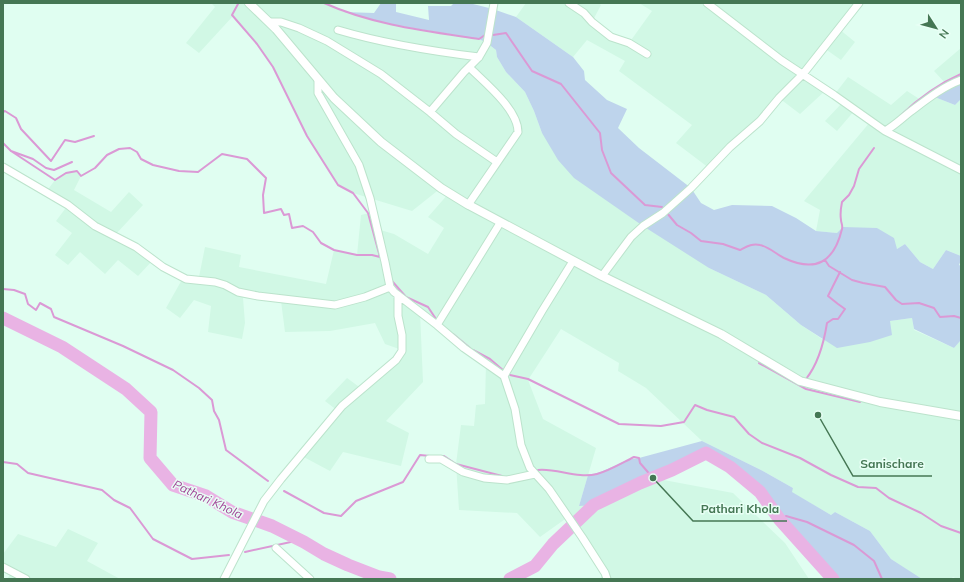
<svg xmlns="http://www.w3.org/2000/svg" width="964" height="582" viewBox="0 0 964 582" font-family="Mulish,sans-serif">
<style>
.residential{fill:#d1f8e5}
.green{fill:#bed4ec}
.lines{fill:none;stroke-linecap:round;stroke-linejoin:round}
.stream{stroke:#db99d5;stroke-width:2}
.river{stroke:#e9b3e4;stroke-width:13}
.minor-casing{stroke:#bce3cc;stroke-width:9}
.tertiary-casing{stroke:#bce3cc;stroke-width:10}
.minor{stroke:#fff;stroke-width:7}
.tertiary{stroke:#fff;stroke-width:8}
.labels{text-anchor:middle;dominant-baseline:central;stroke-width:3;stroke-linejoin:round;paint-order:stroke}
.water-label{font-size:12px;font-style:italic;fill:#a24598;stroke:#e8fff5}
.leader{fill:none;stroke:#457754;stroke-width:1.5}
.callout-dot{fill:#457754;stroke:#e8fff5;stroke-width:1.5}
.callout-label{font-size:12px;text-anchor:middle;font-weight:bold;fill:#457754;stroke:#e8fff5;stroke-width:3;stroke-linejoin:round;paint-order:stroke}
</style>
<rect width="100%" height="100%" fill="#e0fef1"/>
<!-- residential -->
<path class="residential" d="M 211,3 L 324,3 L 344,12 L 394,25 L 479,39 L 487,43 L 496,50 L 497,57 L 506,72 L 525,92 L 534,111 L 542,133 L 709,268 L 766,295 L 801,325 L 822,339 L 890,321 L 912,318 L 914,330 L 954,348 L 961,340 L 961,579 L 957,579 L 953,577 L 951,579 L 919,578 L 891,559 L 870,531 L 835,512 L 831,515 L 791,492 L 793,488 L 761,470 L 702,441 L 646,388 L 618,371 L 619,363 L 561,329 L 528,380 L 543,419 L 596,448 L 579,506 L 653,478 L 733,493 L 785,543 L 809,579 L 599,579 L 605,573 L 568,517 L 540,537 L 517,513 L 459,510 L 456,464 L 461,425 L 474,426 L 476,405 L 485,404 L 486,363 L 420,312 L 423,382 L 386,421 L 409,433 L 401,466 L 343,452 L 330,471 L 300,455 L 338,411 L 325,401 L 347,378 L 362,389 L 402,350 L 385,344 L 375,323 L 330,331 L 285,332 L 281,301 L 243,298 L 245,323 L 242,339 L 208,332 L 211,306 L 194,300 L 180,318 L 166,308 L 184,276 L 199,277 L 205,247 L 241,255 L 239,267 L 326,284 L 334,250 L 357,255 L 361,215 L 373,212 L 377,229 L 394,234 L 428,254 L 444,228 L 428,217 L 449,193 L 441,188 L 412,211 L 353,193 L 338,185 L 307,136 L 273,67 L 257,44 L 233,16 L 199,53 L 186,43 L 215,7 Z
M 526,3 L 569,3 L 575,7 L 578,3 L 598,3 L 601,5 L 592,22 L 629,43 L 652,11 L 639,3 L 859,3 L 839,29 L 855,42 L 841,60 L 824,48 L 803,74 L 826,90 L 800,114 L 779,98 L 709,168 L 676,143 L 692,125 L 619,71 L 625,61 L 587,40 L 573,57 L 516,17 Z
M 961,48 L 961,80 L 947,85 L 934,71 Z
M 848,77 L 891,105 L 907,91 L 924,102 L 932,96 L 955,105 L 961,99 L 961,256 L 946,250 L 933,269 L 920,262 L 905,244 L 897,249 L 877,228 L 861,228 L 837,233 L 816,231 L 820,210 L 804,201 L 870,122 L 855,110 L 837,131 L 825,121 L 843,102 L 834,95 Z
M 77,171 L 81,176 L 74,190 L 111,212 L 129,192 L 143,205 L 114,236 L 153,260 L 138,276 L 118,260 L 105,274 L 80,252 L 68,265 L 55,255 L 72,233 L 56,221 L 68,205 L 46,192 L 55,180 L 66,173 Z
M 68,529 L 98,543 L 87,561 L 120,579 L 7,579 L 12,572 L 3,567 L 3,554 L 18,534 L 56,547 Z"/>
<!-- green -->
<path class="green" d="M 381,3 L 396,3 L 396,12 L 429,20 L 428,6 L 451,6 L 454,3 L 469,3 L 493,9 L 516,17 L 573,57 L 584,71 L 585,80 L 607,100 L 627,109 L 618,128 L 639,148 L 691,188 L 701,203 L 714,210 L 732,205 L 772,206 L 796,218 L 816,231 L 837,233 L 843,227 L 877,228 L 894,238 L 897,249 L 905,244 L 920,262 L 933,269 L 946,250 L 961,256 L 961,260 L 959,265 L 961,266 L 961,340 L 954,348 L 914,329 L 912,318 L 890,321 L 892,335 L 870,342 L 837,348 L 801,325 L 766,295 L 709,268 L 643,226 L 574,178 L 558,160 L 542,133 L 534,111 L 525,92 L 506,72 L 497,57 L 496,50 L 487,43 L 479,39 L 394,25 L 344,12 L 374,13 Z
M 961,80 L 961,99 L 955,105 L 932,96 Z
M 702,441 L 761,470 L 793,488 L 792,492 L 831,515 L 835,512 L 870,531 L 891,559 L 922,579 L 833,579 L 780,520 L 760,492 L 730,467 L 706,453 L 672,470 L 640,483 L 594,505 L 579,506 L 588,475 C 606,473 621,459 639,458 Z"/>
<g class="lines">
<!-- stream -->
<path class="stream" d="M 237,3 L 238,4 L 232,15 L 257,44 L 273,67 L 307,136 L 338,185 L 353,193 L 368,213 L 380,257
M 324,3 C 373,25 426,31 479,39 L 485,35
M 493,35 L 506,33 L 532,71 L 561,84 L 600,133 L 602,150 L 611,173 L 645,205 L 662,207 L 664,210
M 3,112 L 5,111 L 16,118 L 21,129 L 51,161 L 65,140 L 75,142 L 94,136
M 900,116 C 918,99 938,84 961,74
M 884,128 L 892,123
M 3,143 L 11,151 L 33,159 L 46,168 L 54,170 L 72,162
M 11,151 L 55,180 L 66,173 L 77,171 L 81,176 L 95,168 L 107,155 L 119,149 L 130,148 L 137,152 L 141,159 L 153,165 L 179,171 L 198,172 L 222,154 L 247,159 L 266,178 L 263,195 L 264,213 L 281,209 L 284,215 L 289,214 L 292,228 L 303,226 L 313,232 L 321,243 L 334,250 L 357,255 L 372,255 L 380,257
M 667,213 L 677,225 L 691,233 L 701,241 L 723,244 L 740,250 C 746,247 752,243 760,245 C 769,247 776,254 784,258 C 816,273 834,262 842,229 C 843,225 841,223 841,220 C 840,214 841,207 842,202 L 849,195 L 854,186 L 859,169 L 874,148
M 825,260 L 829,266 L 852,280 L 863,283 L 885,287 L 896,300 L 902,304 L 919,303 L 934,308 L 940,317 L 954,316 L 961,318
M 392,281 L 406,297 L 428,307 L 436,319
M 3,289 L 14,290 L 25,294 L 28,304 L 36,310 L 40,303 L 51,309 L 54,317 L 123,346 L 173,370 L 199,388 L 212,400 L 214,411 L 219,420 L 226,450 L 268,481
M 453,334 L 470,348
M 473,350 L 490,359 L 504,371
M 759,363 L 806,389 L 860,402
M 510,375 L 528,379 L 619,424 L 661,426 L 684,422 L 695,405 L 707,410 L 734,417 L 749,434 L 762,443 L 800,458 L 831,475 L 858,487 L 876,488 L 889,498 L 921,513 L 941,526 L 961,533
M 806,379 C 818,364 824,342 827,323 L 833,319 L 838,319 L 845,309 L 838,304 L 828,296 L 840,272
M 441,456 L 444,456 L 456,464 L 502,476
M 3,462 L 17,464 L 28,473 L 102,490 L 114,500 L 130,508 L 153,539 L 192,559 L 229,555
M 538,470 C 557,468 577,479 597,474 C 609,471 622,463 634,457 L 639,458 L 640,463 L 653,478
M 284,491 L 324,513 L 341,516 L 356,501 L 403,482 L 420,455 L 430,456
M 780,520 L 786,516 L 807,522 L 854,545 L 874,561 L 882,579
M 245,552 L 300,540"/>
<!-- river -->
<path class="river" d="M 3,318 L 62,347 L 126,389 L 151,412 L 150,458 L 173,485 L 206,496 L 232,512 L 272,526 L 304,542 L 324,554 L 348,565 L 379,577 L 390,579
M 510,579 L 535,566 L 553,544 L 594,505 L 640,483 L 672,470 L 706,453 L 730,467 L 760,492 L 780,520 L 833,579"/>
<!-- minor casing -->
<g class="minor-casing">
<path id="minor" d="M 569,3 L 584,13 L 592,22 L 611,37 L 629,43 L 647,54
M 707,3 L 781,60 L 834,95 L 885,131 C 894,126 901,119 910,112 C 926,100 942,87 961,80
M 269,22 L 281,22 L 299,28 L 327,41 L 381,74 L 430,112 L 464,72 L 479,57 L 487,43 L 494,3
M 338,30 C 385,44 430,51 479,57
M 318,80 L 318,93 L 359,165 L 370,198 L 385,262 L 390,287 L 394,292 L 437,325 L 464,348 L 504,376 L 515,409 L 521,445 L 530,468 L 549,489 L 582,537 L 605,573 L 607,579
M 430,112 L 456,134 L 497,162
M 885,131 L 961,170
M 3,167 L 68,205 L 95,226 L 136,247 L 163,267 L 186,279 L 215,282 L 225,285 L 238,292 L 258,296 L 335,305 L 365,297 L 390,287
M 468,205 L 518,132 C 518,109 484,82 469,67
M 602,276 L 631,237 L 643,226 L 663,213 L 691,188 L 730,147 L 760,121 L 779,98 L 803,74 L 859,3
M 437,325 L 500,223
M 504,376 L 542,311 L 573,261
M 429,459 L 441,459 L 463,472 L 484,478 L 507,480 L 535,474
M 276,548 L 310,579
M 3,567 L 26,579
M 224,579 L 264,501 L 281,479 L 342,406 L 396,360 L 402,351 L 402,335 L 398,316 L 398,295"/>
</g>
<!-- tertiary casing -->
<g class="tertiary-casing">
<path id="tertiary" d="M 249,3 L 276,29 L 334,98 L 381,142 L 441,188 L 467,204 L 602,276 L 721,334 L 800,381 L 880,402 L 961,416"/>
</g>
<!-- minor -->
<use href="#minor" class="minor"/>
<!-- tertiary -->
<use href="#tertiary" class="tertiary"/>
</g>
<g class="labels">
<!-- water labels -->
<g class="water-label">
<text transform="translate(208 499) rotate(25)">Pathari Khola</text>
</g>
</g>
<!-- callouts -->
<path class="leader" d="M818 415L853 476H932M653 478L693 521H787"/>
<g class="callout-dot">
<circle cx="818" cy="415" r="4"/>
<circle cx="653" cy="478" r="4"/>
</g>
<g class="callout-label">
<text x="892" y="468">Sanischare</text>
<text x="740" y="513">Pathari Khola</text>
</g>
<!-- border -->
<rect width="964" height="582" fill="none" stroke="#457754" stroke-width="8"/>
<!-- north arrow -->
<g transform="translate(936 28) rotate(126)" stroke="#e8fff5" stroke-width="3" paint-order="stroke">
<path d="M0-3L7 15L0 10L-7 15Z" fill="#457754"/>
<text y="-6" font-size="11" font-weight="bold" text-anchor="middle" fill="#457754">N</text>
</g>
</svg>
